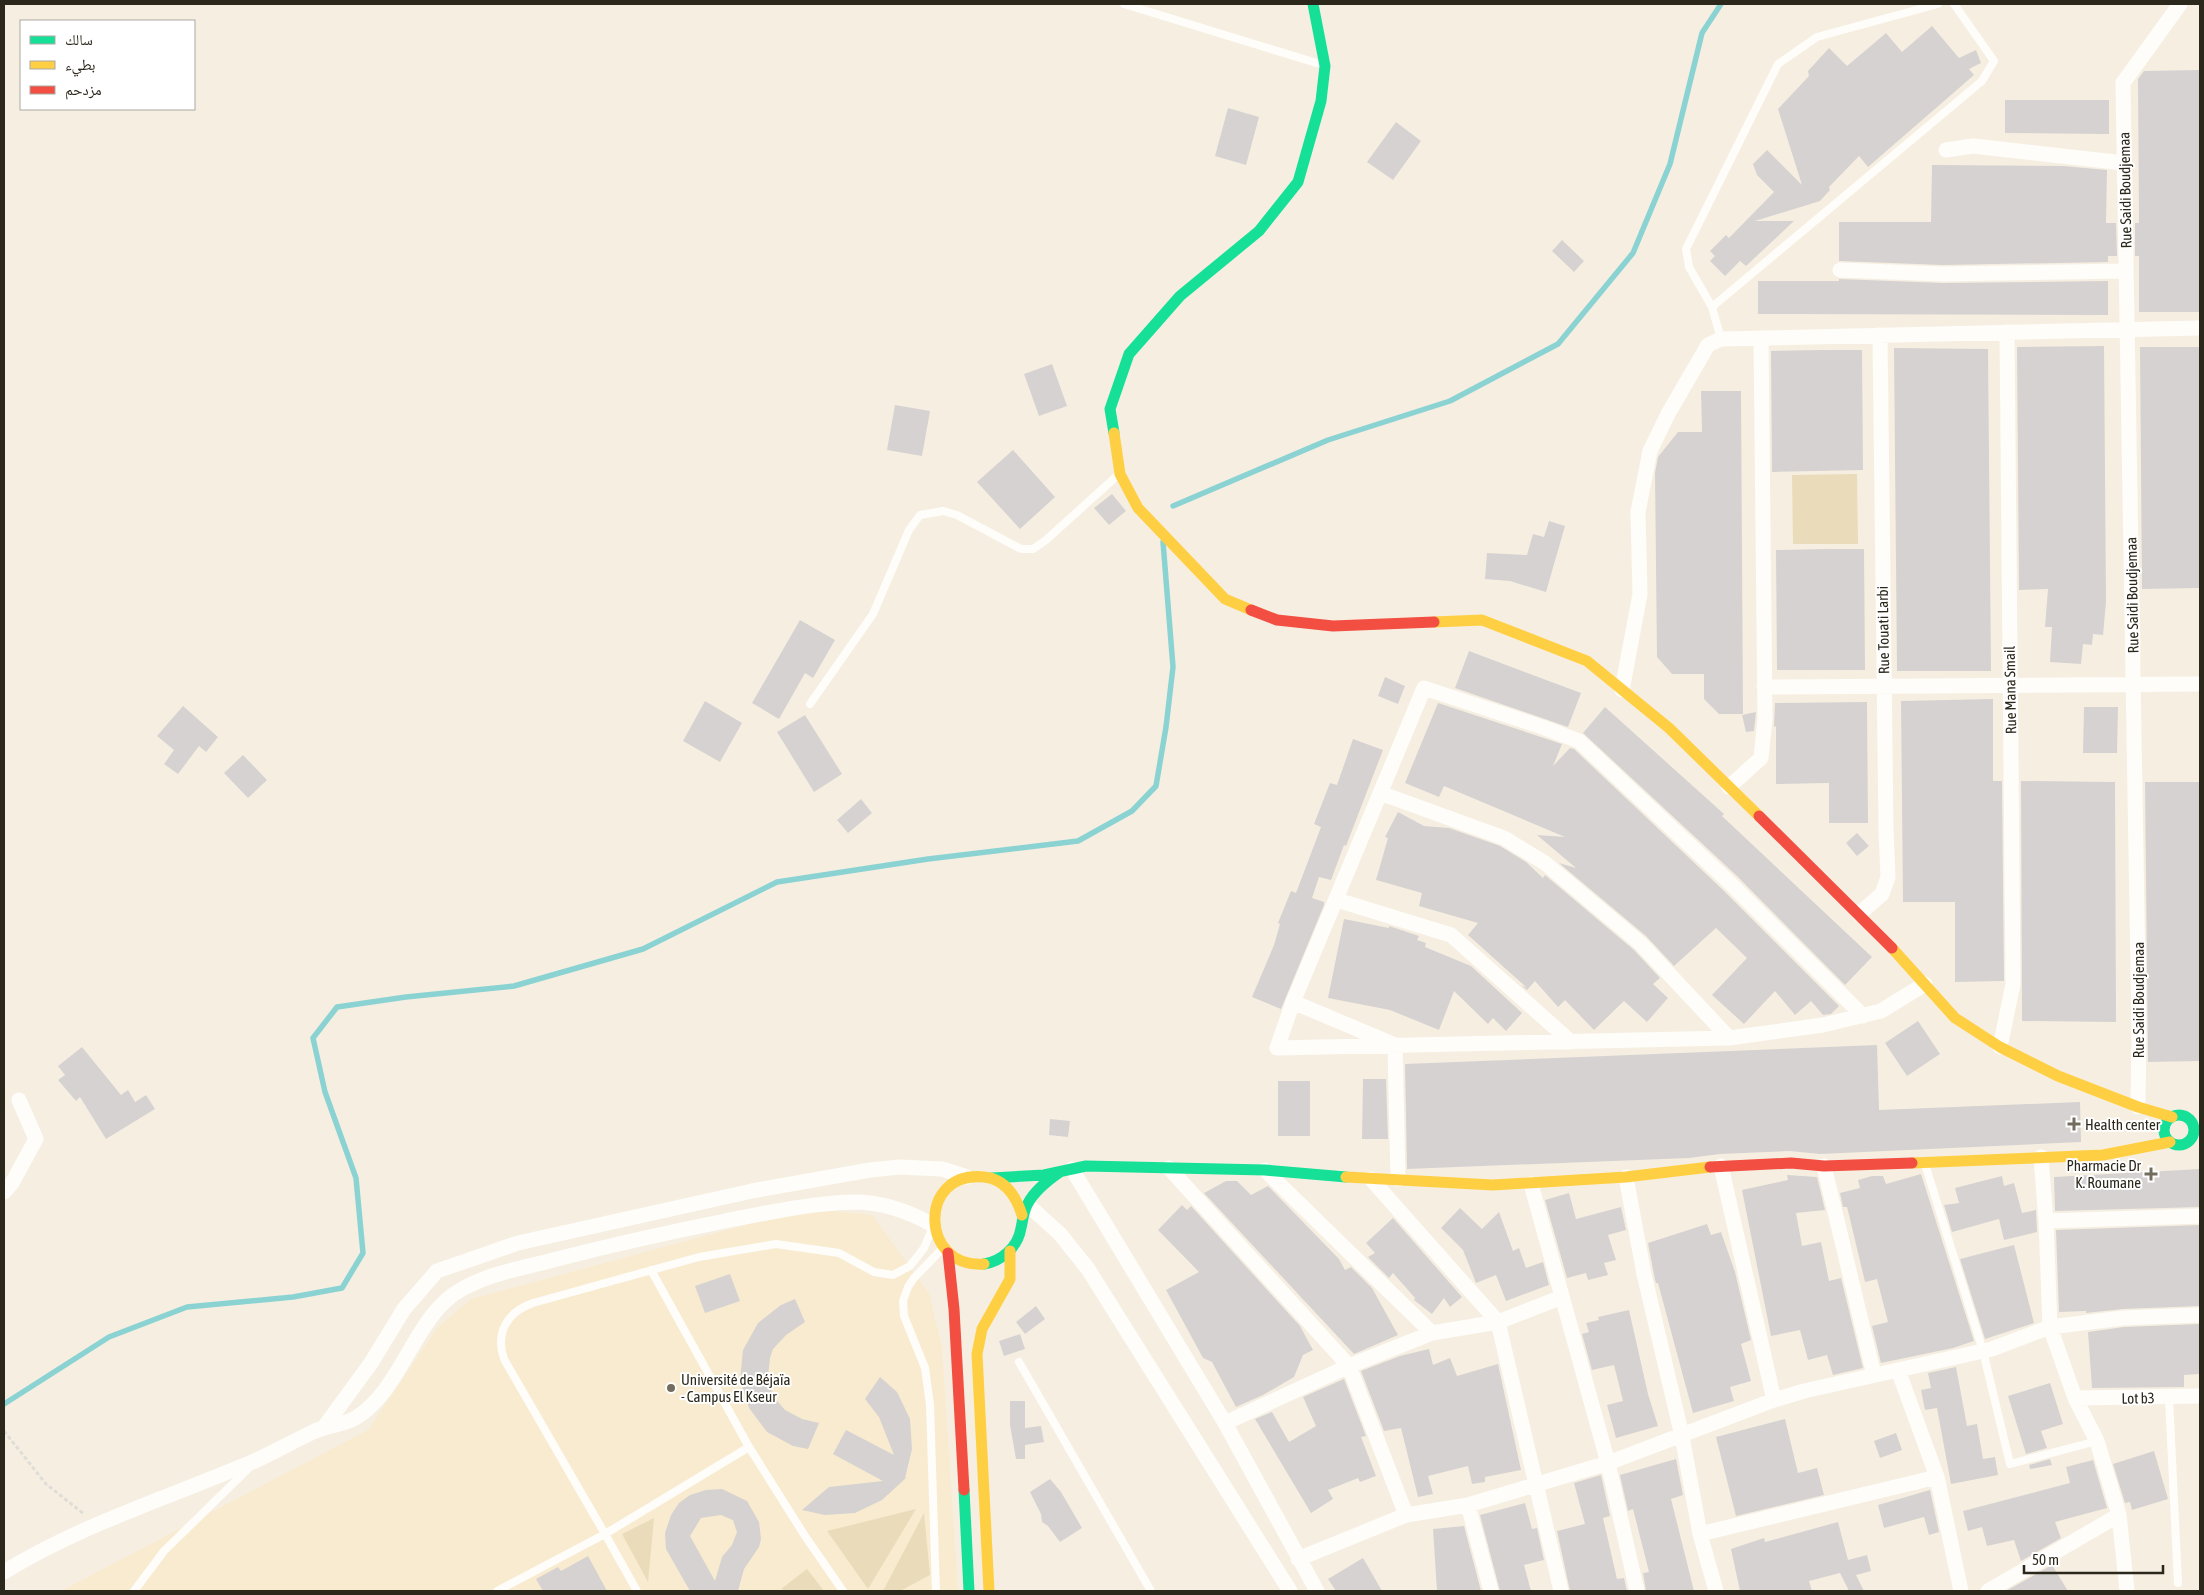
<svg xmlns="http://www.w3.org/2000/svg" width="2204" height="1595" viewBox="0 0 2204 1595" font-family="'Asap Condensed','Noto Naskh Arabic',sans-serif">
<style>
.built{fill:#f8ebcf}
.green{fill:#eadbba}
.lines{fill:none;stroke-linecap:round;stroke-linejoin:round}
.stream{stroke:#8bd3d3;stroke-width:5.5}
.building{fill:#d5d2d1;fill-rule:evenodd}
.path{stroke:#dfddd8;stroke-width:3;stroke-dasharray:4 2.5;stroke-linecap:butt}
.lane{stroke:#fefdfa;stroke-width:8}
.street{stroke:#fefdfa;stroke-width:15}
.fast{stroke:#16e098;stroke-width:11}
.slow{stroke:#ffcf43;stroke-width:11}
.jam{stroke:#f24e42;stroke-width:11}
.poi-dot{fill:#736d60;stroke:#fff;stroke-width:2}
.labels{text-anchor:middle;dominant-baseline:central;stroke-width:4;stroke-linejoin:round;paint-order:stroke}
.street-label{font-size:15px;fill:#2c271b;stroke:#fff}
.poi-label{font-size:15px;fill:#2c271b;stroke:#fff;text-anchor:start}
</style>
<rect width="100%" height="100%" fill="#f6efe1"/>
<!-- built -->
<path class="built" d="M 831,1211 L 872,1215 L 929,1293 L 942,1347 L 958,1591 L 61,1591 L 368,1430 L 438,1327 L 471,1299 L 790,1213 Z"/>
<!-- green -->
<path class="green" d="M 1857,474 L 1858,544 L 1793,544 L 1792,475 Z
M 916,1509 L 868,1589 L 827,1531 Z
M 924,1513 L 930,1575 L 900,1591 L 883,1591 Z
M 654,1518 L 648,1582 L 622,1534 Z
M 807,1569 L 824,1591 L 788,1591 L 781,1589 Z"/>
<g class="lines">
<!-- stream -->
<path class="stream" d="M 1173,506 L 1328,440 L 1450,401 L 1558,344 L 1633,253 L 1670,164 L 1702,33 L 1721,4
M 4,1404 L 109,1337 L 187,1307 L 293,1297 L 342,1288 L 363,1253 L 356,1178 L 325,1092 L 313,1038 L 337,1007 L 406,997 L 514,986 L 643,949 L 777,882 L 928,859 L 1078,841 L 1132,811 L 1156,786 L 1166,727 L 1173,667 L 1163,542"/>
</g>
<!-- building -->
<path class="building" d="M 1932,26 L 1959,58 L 1976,50 L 1981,63 L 1969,69 L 1974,75 L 1868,167 L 1859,156 L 1829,187 L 1830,190 L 1820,201 L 1755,221 L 1794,221 L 1746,266 L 1740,261 L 1725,276 L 1710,261 L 1715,256 L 1710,251 L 1726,235 L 1729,238 L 1774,192 L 1757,175 L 1753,164 L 1767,150 L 1802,185 L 1778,109 L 1809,76 L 1808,71 L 1829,48 L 1847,66 L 1886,33 L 1902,52 Z
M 2200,70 L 2200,312 L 2139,312 L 2139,256 L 2135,256 L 2135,223 L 2139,223 L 2138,79 L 2144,71 Z
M 2005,100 L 2109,100 L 2109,134 L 2005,133 Z
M 1228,108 L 1259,117 L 1246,165 L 1215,156 Z
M 1396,122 L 1421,141 L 1393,180 L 1367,162 Z
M 1932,165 L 2063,166 L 2107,170 L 2106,223 L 2116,223 L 2117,256 L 2108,256 L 2108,262 L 1943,265 L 1839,261 L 1839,222 L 1931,222 Z
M 1562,240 L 1584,261 L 1574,272 L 1552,251 Z
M 1839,279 L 1943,283 L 2108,281 L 2108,315 L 1758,314 L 1758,281 L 1839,281 Z
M 2104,346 L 2106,602 L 2103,635 L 2093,634 L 2092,645 L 2083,644 L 2081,664 L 2050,662 L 2052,627 L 2045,627 L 2048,589 L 2019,590 L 2017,347 Z
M 2140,347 L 2200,347 L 2200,588 L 2142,589 Z
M 1894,348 L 1988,349 L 1991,671 L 1897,671 Z
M 1822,350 L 1862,350 L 1863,470 L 1772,472 L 1771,351 Z
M 1052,364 L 1067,406 L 1039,416 L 1024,374 Z
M 1701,391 L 1741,391 L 1743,714 L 1719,714 L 1704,699 L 1704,674 L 1672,674 L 1657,657 L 1655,473 L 1658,457 L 1678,432 L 1702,432 Z
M 895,405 L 930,411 L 922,456 L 887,450 Z
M 1013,450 L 1055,497 L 1020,529 L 977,482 Z
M 1112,494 L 1126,511 L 1109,525 L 1094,508 Z
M 1549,521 L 1565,526 L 1546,592 L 1510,581 L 1485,579 L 1487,553 L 1527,555 L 1533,534 L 1544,537 Z
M 1829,549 L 1864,549 L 1865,670 L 1777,670 L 1776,550 Z
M 800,620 L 835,640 L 813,678 L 805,673 L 779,719 L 752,703 Z
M 1469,651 L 1581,693 L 1568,727 L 1455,688 Z
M 1385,677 L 1405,686 L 1398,704 L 1378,696 Z
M 1993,699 L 1993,781 L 2002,781 L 2004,981 L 1955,982 L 1955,902 L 1903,902 L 1901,701 Z
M 705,701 L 742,723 L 720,762 L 683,741 Z
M 1867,702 L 1868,823 L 1829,823 L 1829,783 L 1776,784 L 1776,726 L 1774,727 L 1775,703 Z
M 1438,703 L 1562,744 L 1553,766 L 1570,748 L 1574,749 L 1723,890 L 1839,1006 L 1831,1014 L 1823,1015 L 1811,1001 L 1795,1015 L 1775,991 L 1744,1024 L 1712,995 L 1747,958 L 1716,928 L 1674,966 L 1646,936 L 1559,863 L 1576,868 L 1537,835 L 1565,837 L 1444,786 L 1439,797 L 1405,783 Z
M 183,706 L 218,737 L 206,752 L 199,746 L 178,774 L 164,764 L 174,750 L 157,736 Z
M 1605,707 L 1724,814 L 1722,816 L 1872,957 L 1845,985 L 1737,876 L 1583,733 Z
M 2084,707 L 2118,707 L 2117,753 L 2083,753 Z
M 1756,712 L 1754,731 L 1746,732 L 1742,715 Z
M 805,715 L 842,774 L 814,792 L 777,732 Z
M 1353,739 L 1383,750 L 1346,846 L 1344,845 L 1331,880 L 1319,877 L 1312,898 L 1324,902 L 1324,905 L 1281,1009 L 1252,997 L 1274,945 L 1280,924 L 1278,923 L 1291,891 L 1296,893 L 1321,827 L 1314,824 L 1330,783 L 1337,785 Z
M 243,755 L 267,780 L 248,798 L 224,773 Z
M 2021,781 L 2115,782 L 2116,1022 L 2022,1021 Z
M 2145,782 L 2200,782 L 2200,1061 L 2148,1062 Z
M 861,799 L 872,813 L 848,833 L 837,820 Z
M 1398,812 L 1424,826 L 1449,828 L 1500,846 L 1526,862 L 1543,878 L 1545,875 L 1634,950 L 1660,978 L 1653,984 L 1668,998 L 1647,1022 L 1624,1001 L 1594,1030 L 1565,1000 L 1558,1007 L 1535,981 L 1527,990 L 1521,985 L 1527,988 L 1468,935 L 1478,923 L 1419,906 L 1422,893 L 1376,880 L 1388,838 L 1385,837 Z
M 1857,833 L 1869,846 L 1857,856 L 1846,843 Z
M 1344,919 L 1389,928 L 1389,926 L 1419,936 L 1417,940 L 1426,943 L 1425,947 L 1471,966 L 1522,1013 L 1506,1031 L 1493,1018 L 1488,1024 L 1454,991 L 1439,1030 L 1390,1010 L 1328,998 Z
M 1918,1021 L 1940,1054 L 1907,1076 L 1885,1043 Z
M 1877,1045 L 1879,1110 L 2080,1102 L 2081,1142 L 1820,1154 L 1790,1151 L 1720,1154 L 1689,1158 L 1407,1169 L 1405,1064 Z
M 82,1047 L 121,1095 L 128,1090 L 135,1102 L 146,1095 L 155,1109 L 106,1139 L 80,1097 L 76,1101 L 58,1080 L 65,1075 L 58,1066 Z
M 1363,1079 L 1386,1079 L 1388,1139 L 1362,1139 Z
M 1278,1081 L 1310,1081 L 1310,1136 L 1278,1136 Z
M 1050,1119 L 1070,1121 L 1068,1137 L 1049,1135 Z
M 2200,1169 L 2200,1207 L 2055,1211 L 2054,1177 Z
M 1921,1174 L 1974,1341 L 1953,1348 L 1881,1363 L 1872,1326 L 1888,1322 L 1877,1279 L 1865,1282 L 1850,1219 L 1847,1207 L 1843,1207 L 1840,1193 L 1860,1188 L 1858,1180 L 1872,1176 L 1883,1176 L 1886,1184 Z
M 1787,1175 L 1817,1177 L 1825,1210 L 1796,1213 L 1802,1246 L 1821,1242 L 1829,1281 L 1841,1278 L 1863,1368 L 1833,1375 L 1827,1355 L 1808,1360 L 1800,1330 L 1771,1336 L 1742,1190 L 1788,1180 Z
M 2002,1176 L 2004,1186 L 2014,1183 L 2022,1213 L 2036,1210 L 2037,1232 L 2004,1240 L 1999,1219 L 1952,1232 L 1944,1205 L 1959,1203 L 1955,1188 Z
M 1226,1181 L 1237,1181 L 1251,1195 L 1268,1186 L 1339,1259 L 1345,1270 L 1351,1267 L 1372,1288 L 1398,1335 L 1354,1354 L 1204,1193 Z
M 1569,1193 L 1576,1219 L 1621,1207 L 1626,1230 L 1608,1235 L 1616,1260 L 1604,1263 L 1608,1275 L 1588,1280 L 1586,1273 L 1567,1278 L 1545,1200 Z
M 1182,1205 L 1187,1210 L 1191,1206 L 1300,1326 L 1313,1350 L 1303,1355 L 1294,1377 L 1263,1395 L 1236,1407 L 1212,1362 L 1203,1358 L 1166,1290 L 1199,1272 L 1158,1230 Z
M 1460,1208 L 1482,1229 L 1499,1212 L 1513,1251 L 1519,1248 L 1526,1268 L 1543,1262 L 1549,1285 L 1506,1301 L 1496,1275 L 1476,1283 L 1463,1250 L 1441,1228 Z
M 1393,1218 L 1462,1297 L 1450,1307 L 1444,1298 L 1432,1314 L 1414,1300 L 1415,1298 L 1393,1273 L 1389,1278 L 1368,1257 L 1375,1253 L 1366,1243 Z
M 1707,1224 L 1711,1235 L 1721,1232 L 1735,1272 L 1751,1340 L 1741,1344 L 1751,1381 L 1730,1387 L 1734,1401 L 1693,1413 L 1658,1283 L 1656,1283 L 1655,1280 L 1648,1243 Z
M 2200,1225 L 2200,1306 L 2123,1309 L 2086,1313 L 2086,1311 L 2059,1312 L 2056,1230 Z
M 2014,1245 L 2034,1323 L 1985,1339 L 1960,1259 Z
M 730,1274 L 740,1301 L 705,1313 L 695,1286 Z
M 795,1299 L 805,1322 L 786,1335 L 773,1349 L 770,1358 L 768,1377 L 773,1396 L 785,1410 L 802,1419 L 819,1423 L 808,1449 L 793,1446 L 767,1432 L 749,1408 L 740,1380 L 743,1350 L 758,1323 L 781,1305 Z
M 1036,1306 L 1045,1319 L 1025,1334 L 1016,1322 Z
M 1629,1310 L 1648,1394 L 1658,1426 L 1616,1438 L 1607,1405 L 1623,1401 L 1614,1365 L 1592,1370 L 1582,1334 L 1589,1332 L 1586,1323 L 1599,1320 L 1598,1317 Z
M 2200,1324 L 2200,1374 L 2184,1375 L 2184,1387 L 2092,1388 L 2088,1332 L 2124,1327 Z
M 1020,1334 L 1025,1349 L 1004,1356 L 999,1341 Z
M 1429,1349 L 1433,1365 L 1450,1358 L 1457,1376 L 1498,1364 L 1521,1470 L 1485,1477 L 1485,1482 L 1472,1484 L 1468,1466 L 1428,1476 L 1433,1494 L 1418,1497 L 1401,1428 L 1384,1431 L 1361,1371 L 1400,1356 Z
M 1956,1367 L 1967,1426 L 1977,1424 L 1983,1459 L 1995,1457 L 1998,1475 L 1951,1484 L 1937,1408 L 1925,1410 L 1921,1390 L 1931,1388 L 1928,1373 Z
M 880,1377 L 897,1392 L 910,1419 L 912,1449 L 905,1478 L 907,1477 L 882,1500 L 855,1513 L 825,1515 L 802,1510 L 829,1487 L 883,1481 L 833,1454 L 846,1430 L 894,1455 L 879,1417 L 865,1399 Z
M 1344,1379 L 1366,1436 L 1361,1437 L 1376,1476 L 1360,1482 L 1358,1478 L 1328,1490 L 1333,1499 L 1311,1513 L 1255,1419 L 1272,1412 L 1289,1442 L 1316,1426 L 1303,1397 Z
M 2050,1383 L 2063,1424 L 2041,1431 L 2047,1448 L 2026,1454 L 2008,1396 Z
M 1010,1401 L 1025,1401 L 1025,1428 L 1041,1426 L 1044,1442 L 1025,1445 L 1025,1459 L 1016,1459 L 1010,1425 Z
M 1785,1419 L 1798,1473 L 1817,1468 L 1824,1495 L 1736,1516 L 1716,1437 Z
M 1896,1433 L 1902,1450 L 1880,1458 L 1874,1441 Z
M 2154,1451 L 2168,1499 L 2132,1510 L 2130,1502 L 2125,1503 L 2113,1464 Z
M 1676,1459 L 1683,1495 L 1671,1499 L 1694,1591 L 1646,1591 L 1643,1573 L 1649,1572 L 1633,1509 L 1628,1511 L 1620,1475 Z
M 2050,1459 L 2052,1465 L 2030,1469 L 2029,1465 Z
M 2093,1460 L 2107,1508 L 2055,1522 L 2061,1538 L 2021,1561 L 2014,1540 L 1987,1546 L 1982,1527 L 1968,1531 L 1963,1511 L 2070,1483 L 2066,1467 Z
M 1601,1475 L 1610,1516 L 1603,1518 L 1617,1579 L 1624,1578 L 1627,1591 L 1570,1591 L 1557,1531 L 1585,1524 L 1574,1483 Z
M 1050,1479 L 1061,1492 L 1082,1528 L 1060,1542 L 1048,1526 L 1042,1522 L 1041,1514 L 1030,1492 Z
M 722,1489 L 747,1501 L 759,1522 L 761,1539 L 759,1547 L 744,1569 L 738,1591 L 690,1591 L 666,1549 L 665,1533 L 671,1515 L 679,1503 L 690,1495 L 706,1490 ZM 721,1515 L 733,1520 L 737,1532 L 732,1545 L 722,1557 L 715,1581 L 690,1536 L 701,1518 Z
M 1930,1490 L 1939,1532 L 1929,1535 L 1924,1517 L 1884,1528 L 1878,1505 Z
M 1525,1503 L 1532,1529 L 1537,1528 L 1544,1560 L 1524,1565 L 1531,1591 L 1500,1591 L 1480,1515 Z
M 1838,1522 L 1848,1560 L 1867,1555 L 1871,1571 L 1856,1575 L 1864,1591 L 1849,1591 L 1840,1573 L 1809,1581 L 1812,1591 L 1740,1591 L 1731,1549 L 1764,1538 L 1765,1542 Z
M 1464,1526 L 1481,1591 L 1437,1591 L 1433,1529 Z
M 588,1556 L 607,1591 L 543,1591 L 536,1579 L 558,1567 L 561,1571 Z
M 1363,1558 L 1382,1591 L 1336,1591 L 1328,1579 Z
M 2052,1565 L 2068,1591 L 2006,1591 L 2013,1587 Z"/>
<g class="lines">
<!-- path -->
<path class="path" d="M 4,1431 L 46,1484 L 84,1514"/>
<!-- lane -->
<path class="lane" d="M 1124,4 L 1323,65
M 1712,307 L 1982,81 L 1994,61 L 1954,4
M 1721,339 L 1712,307 L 1689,267 L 1686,249 L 1778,64 L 1817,37 L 1938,4
M 810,704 L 873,614 L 909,530 L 920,515 L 943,511 L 957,515 L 1021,549 L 1033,549 L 1046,540 L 1118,475
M 1925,1164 L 1983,1351 L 2010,1464 L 2097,1441
M 651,1270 L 749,1447 L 805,1536 L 843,1591
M 1019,1362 L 1151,1591
M 2169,1398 L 2178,1583
M 749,1447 L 605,1534 L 504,1359 C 495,1333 507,1312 533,1303 L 699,1257 L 776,1244 L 839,1253 L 874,1272 L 893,1275 L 910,1266 L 924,1248 L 932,1229
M 134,1591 L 164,1551 L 250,1467
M 497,1591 L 605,1534 L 637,1591
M 936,1591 L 930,1405 L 925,1368 L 904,1316 L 903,1301 L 908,1287 L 914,1278 L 943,1248"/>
<!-- street -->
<path class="street" d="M 1946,150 L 1973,146 L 2124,163
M 1840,270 L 1943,274 L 2126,271
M 1764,687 L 2200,684
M 1622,690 L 1640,594 L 1638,512 L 1650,451 L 1668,414 L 1708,345 L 1721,339 L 2200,328
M 1729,787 L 1761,758 L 1765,719 L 1761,338
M 1380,793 L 1504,838 L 1545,863 L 1640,943 L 1729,1038
M 1337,900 L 1451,935 L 1571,1042
M 1859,914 L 1882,894 L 1888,877 L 1886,830 L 1880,335
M 1293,1002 L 1395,1045 L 1398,1179
M 1863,1016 L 1730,883 L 1579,741 L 1542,727 L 1424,688 L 1293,1002 L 1277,1048 L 1729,1038 L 1823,1025 L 1881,1011 L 1925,984
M 2000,1047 L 2013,984 L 2007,332
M 2138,1107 L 2139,1030 L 2123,83 L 2180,4
M 2041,1157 L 2046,1221 L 2050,1327 L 2075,1398 L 2097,1441 L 2119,1515 L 2127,1591
M 1721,1166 L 1774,1400
M 1824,1166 L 1874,1375
M 1169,1168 L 1349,1366 L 1406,1515
M 1072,1169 L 1225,1423 L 1317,1591
M 1265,1170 L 1432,1333
M 1626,1177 L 1644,1274 L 1682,1436 L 1700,1534 L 1716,1591
M 1371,1179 L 1498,1322 L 1561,1591
M 1531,1184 L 1608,1463 L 1637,1591
M 4,1192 L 12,1183 L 36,1139 L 19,1100
M 1028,1205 L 1060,1234 L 1088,1269 L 1290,1591
M 2046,1221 L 2200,1216
M 1898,1370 L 1937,1477 L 1961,1591
M 2075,1398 L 2200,1396
M 1225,1423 L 1349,1366 L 1432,1333 L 1498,1322 L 1562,1297
M 325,1426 L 371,1363 L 404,1309 L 437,1271 L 518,1243 L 752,1191 L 870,1170 L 899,1167 L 942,1169 L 967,1177
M 1468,1505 L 1491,1591
M 1700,1534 L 1937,1477
M 1298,1559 L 1406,1515 L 1468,1505 L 1608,1463 L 1774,1400 L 1804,1391 L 1992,1349 L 2050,1327 L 2123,1318 L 2200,1315
M 4,1572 C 82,1524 173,1496 257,1460 C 276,1451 294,1441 313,1432 C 327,1425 346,1425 357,1417 C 403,1388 415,1314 462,1289 C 492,1272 529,1267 561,1258 C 616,1244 670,1232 725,1221 C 766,1213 811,1203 854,1202 C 883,1202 908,1211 933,1225
M 1988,1591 L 2119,1515"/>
<!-- fast -->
<path class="fast" d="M 1114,433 L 1110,409 L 1129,354 L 1180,296 L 1259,231 L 1298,182 L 1321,101 L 1325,66 L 1313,4
M2164 1130a15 15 0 1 1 30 0a15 15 0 1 1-30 0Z
M 992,1178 L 1044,1175 L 1086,1166 L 1265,1170 L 1346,1177
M 984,1264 C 1002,1261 1018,1247 1021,1228 C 1023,1220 1023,1213 1027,1205 C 1034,1191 1047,1181 1060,1172
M 964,1490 L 969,1591"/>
<!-- slow -->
<path class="slow" d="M 1114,433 L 1120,474 L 1138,508 L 1225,599 L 1251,610
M 1434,622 L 1482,620 L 1587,661 L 1669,728 L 1759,816
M 1892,948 L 1955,1018 L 2000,1047 L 2058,1076 L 2138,1107 L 2172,1117
M 1912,1163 L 2103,1155 L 2170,1142
M 1346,1177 L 1493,1185 L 1626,1177 L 1710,1167
M 984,1264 C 920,1269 917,1170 984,1177 C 1005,1179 1016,1196 1022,1215
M 989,1591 L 977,1354 L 982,1329 L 1010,1279 L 1010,1251"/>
<!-- jam -->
<path class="jam" d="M 1251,610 L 1277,620 L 1333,626 L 1434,622
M 1759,816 L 1892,948
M 1710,1167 L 1791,1163 L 1824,1166 L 1912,1163
M 948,1253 L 954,1309 L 964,1490"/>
</g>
<!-- markers -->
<g class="poi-dot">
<path d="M2071.5 1116.5h5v5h5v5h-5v5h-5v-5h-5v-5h5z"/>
<path d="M2148.5 1166.5h5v5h5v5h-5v5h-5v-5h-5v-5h5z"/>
<circle cx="671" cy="1388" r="5"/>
</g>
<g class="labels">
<!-- street labels -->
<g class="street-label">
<text transform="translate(2125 190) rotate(-91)">Rue Saidi Boudjemaa</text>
<text transform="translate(2132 595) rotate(-91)">Rue Saidi Boudjemaa</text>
<text transform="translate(1883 630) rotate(-91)">Rue Touati Larbi</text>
<text transform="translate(2010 690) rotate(-91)">Rue Mana Smail</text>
<text transform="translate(2138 1000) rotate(-90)">Rue Saidi Boudjemaa</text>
<text transform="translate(2138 1398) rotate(-1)">Lot b3</text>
</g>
<!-- poi labels -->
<g class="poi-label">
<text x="2085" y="1124">Health center</text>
<text x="2141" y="1165" text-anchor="end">Pharmacie Dr<tspan x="2141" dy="17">K. Roumane</tspan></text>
<text x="681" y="1379">Université de Béjaïa<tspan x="681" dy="17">- Campus El Kseur</tspan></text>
</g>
</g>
<!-- border -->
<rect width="2204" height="1595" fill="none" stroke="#2c271b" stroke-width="10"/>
<!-- legend -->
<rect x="20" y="20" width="175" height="90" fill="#ffffff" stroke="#aba9a4"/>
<rect x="30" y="36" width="25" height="8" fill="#16e098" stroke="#aba9a4"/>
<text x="65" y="45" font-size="15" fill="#2c271b">سالك</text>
<rect x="30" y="61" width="25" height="8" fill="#ffcf43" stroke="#aba9a4"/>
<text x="65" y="70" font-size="15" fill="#2c271b">بطيء</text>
<rect x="30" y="86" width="25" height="8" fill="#f24e42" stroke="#aba9a4"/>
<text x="65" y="95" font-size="15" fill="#2c271b">مزدحم</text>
<!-- scale -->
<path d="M2024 1565v8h139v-8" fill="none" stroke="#2c271b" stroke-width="2.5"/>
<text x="2032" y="1565" font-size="15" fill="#2c271b" stroke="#ffffff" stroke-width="4" paint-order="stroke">50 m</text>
</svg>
